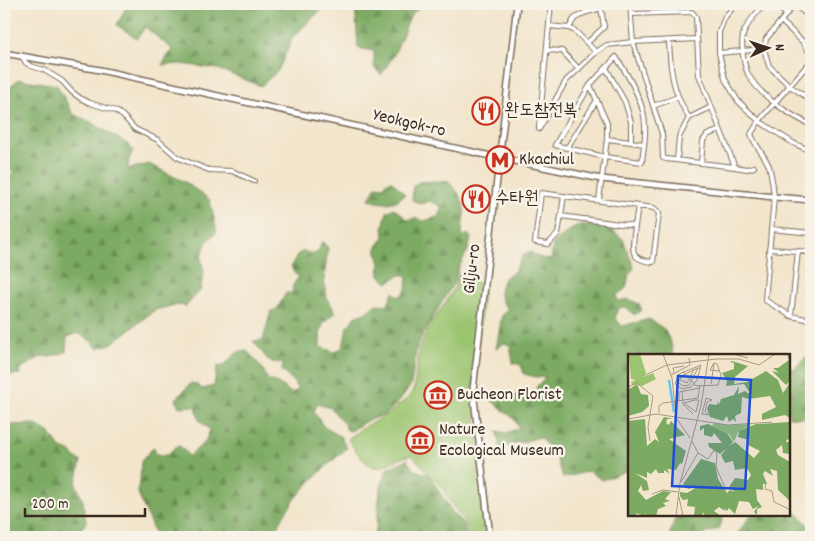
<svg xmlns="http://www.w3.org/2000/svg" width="815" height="541" viewBox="0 0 815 541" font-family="Dekko,'Poor Story',sans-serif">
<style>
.forest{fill:url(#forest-firs);stroke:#5c6a40}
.green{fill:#9bc470;stroke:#6b7747}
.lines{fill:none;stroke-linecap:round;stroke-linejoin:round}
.minor-casing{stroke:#7b6b5b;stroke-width:6}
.tertiary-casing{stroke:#7b6b5b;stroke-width:8}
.minor{stroke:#fff;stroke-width:4}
.tertiary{stroke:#fff;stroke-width:5}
.labels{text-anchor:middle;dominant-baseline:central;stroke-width:5;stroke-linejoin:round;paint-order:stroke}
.poi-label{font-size:18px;fill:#3b2a1e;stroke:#f7f3e8;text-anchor:start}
.street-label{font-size:18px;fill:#3b2a1e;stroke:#f7f3e8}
.inset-river{fill:none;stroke:#6dc3ea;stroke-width:2.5}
.inset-road{fill:none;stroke:#a99a86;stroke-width:1}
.view{fill:#1d4ed8;fill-opacity:0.15;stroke:#1d4ed8;stroke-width:2.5}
.inset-edge{fill:none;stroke:#3b2a1e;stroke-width:2.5}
</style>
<defs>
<pattern id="forest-firs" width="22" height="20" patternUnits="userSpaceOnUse" patternTransform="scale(1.25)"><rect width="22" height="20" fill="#7caa62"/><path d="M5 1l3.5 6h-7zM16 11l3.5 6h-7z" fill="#678b50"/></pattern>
</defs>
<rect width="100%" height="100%" fill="#f7f3e8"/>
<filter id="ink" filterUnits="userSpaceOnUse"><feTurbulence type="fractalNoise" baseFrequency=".02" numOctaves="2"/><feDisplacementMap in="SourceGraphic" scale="10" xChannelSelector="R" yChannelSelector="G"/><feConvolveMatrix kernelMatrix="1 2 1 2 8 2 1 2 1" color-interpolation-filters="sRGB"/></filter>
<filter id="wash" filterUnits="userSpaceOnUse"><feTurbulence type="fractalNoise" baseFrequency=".0096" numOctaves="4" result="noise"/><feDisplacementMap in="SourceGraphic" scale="20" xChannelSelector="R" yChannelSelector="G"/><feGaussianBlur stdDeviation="1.12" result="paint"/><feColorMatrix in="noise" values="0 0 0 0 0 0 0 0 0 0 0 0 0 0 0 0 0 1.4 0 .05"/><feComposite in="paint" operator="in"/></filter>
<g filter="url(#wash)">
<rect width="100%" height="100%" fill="#f2e5cb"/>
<!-- forest -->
<path class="forest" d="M 126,4 L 327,4 L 293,37 L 278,71 L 261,86 L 218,69 L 182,64 L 162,65 L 172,49 L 145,27 L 137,39 L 117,25 L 127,5 Z
M 355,4 L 423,4 L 411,15 L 394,55 L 381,75 L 374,68 L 374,51 L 358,48 Z
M 18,79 L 57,85 L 73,114 L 91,122 L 129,145 L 133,151 L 129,159 L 128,169 L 149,164 L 185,182 L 210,200 L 217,232 L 206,243 L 201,258 L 204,272 L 200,291 L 186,306 L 175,305 L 155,310 L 111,344 L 97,348 L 91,341 L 78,333 L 67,337 L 66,352 L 49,357 L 43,356 L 20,369 L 21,374 L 4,376 L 4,183 L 13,173 L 4,163 L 4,93 Z
M 392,181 L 405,194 C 395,205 382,205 369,199 L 376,186 L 384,187 L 387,182 Z
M 438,181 L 449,182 C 459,192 466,203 464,217 C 463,224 461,231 463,237 L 468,234 L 471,238 L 468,250 L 459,267 L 455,281 L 425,330 L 419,342 L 416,352 L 411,385 L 400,401 L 384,415 L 366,421 L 351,431 L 347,430 L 345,425 L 331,408 L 317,404 L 314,412 L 324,427 L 340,436 L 347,448 C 323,469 298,491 282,518 C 279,524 277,531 275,537 L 156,537 C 150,521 142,506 137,489 L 140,483 L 141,461 L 154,447 L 156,454 L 167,455 L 175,447 L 180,446 L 189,456 L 205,442 L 210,430 L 199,420 L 196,406 L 179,407 L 176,399 L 191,383 L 196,384 L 202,389 L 214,386 L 217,367 L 223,366 L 238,352 L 247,351 L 262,368 L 268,380 L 278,383 L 291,393 L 298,390 L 294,383 L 282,371 L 283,363 L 270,362 L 253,341 L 263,340 L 271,311 L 277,309 L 286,293 L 292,293 L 293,285 L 299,277 L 294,273 L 291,266 L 298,254 L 304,251 L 313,254 L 318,252 L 322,241 L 328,248 L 324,279 L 327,298 L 336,313 C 320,322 320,330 320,347 L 335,352 L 343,347 L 347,327 L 355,317 L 365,313 L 376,304 L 387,305 L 393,292 L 399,297 L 406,290 L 407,275 L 400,275 L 387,283 L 379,274 L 380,264 L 376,248 L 384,237 L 383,227 L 387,212 L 394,208 L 408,220 L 415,218 L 424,221 L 440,216 L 441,206 L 430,201 L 421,204 L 412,200 L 413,186 L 419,182 Z
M 581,224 L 608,227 L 623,239 L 634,268 L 629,274 L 626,288 L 616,296 L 618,301 L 628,299 L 639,304 L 642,310 L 634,315 L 625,307 L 618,308 L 615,318 L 622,326 L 649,319 L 664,329 L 671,343 L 673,355 L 629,355 L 629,470 L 602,480 L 589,471 L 563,478 L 555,455 L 540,437 L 500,448 L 497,431 L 506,433 L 519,428 L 514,419 L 492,401 L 496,393 L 513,394 L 522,400 L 535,398 L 537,386 L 546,377 L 536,377 L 524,374 L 521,365 L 513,363 L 510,345 L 504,343 L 496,349 L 502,315 L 508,309 C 497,297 499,292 504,278 L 513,273 L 523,255 L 531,252 L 538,257 L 551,260 L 553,244 L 567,232 Z
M 811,352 L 811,418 L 789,417 L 789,367 L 794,369 Z
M 34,424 L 49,432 L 60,448 L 70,451 L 75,458 L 81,461 L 76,484 L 83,501 L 86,522 L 76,537 L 4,537 L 4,436 L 11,425 Z
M 408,459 L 407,461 L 414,470 L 428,474 L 453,513 L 463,523 L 468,537 L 373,537 L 376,530 L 380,490 L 387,469 Z
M 789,481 L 795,511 L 811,528 L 811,537 L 735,537 L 751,515 L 789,515 Z
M 676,515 L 724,515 L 719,529 L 706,533 L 703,537 L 669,537 Z"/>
<!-- green -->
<path class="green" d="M 459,274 L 484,286 L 473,390 L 490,537 L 471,537 L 462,517 L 452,505 L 441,486 L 430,476 L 421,465 L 411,455 C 399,458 390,464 380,467 C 366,470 354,448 348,439 L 364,427 L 385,416 L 408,398 L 414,388 L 419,350 L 429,325 L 442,308 L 454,289 Z"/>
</g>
<g filter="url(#ink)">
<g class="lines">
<!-- minor casing -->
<g class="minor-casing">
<path id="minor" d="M 630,4 L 633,42 L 662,134 L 663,158 L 666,159 L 735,167 L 747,169 L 754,167
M 736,4 L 725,17 L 719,32 L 719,53 L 725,79 L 738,101 L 759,121 L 793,143 L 811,151
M 765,4 C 759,10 750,20 746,28 C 741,36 742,46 743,55 C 744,61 745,68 748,74 C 759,96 790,115 811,125
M 773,4 L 787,14
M 794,4 L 811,18
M 795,4 L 766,39 L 764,49 L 769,66 L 790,86 L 811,100
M 631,14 L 692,12 L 696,17 L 699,75 L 735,167
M 781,21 L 803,42 L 811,55
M 549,26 L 569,28 L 575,31 L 596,52
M 569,28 L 574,19 L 584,13 L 601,8 L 604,27 L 588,42
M 669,41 C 670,60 671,78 678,96 C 681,104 685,111 689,118
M 547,50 L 562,51 L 579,69
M 719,53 L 764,49
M 22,56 L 26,63 L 31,66 L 44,70 L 62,81 L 72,92 L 80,98 L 90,103 L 116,111 L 123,116 L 135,129 L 158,140 L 177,157 L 186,161 L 209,170 L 232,171 L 254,181
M 616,57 C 628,75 645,104 645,126 C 646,138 643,150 642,162 L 605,157 L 555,145 L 590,85 Z
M 811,61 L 759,121 L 751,134 C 755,146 764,154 769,166 C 772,176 773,187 774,197 L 765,300 L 791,316 L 811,320
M 606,68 L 625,102 L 631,122 L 631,142 L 607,139
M 590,85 L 607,123 L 607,139 L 599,200
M 653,106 L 678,97
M 539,127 L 551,4
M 539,129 L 566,81 L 596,52 L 607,45 L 633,42 L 697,39
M 631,142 L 644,144
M 567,148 L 597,100
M 677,160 L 679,137 L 689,118 L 711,107
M 701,163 L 703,141 L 707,135 L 720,130
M 541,193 L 654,208 L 659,213 L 653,262 C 627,260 633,247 635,226 L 561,216 L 558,234 L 548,244 L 535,242 Z
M 561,216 L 564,196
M 635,226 L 638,206
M 771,229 L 811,233
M 769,249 L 811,252
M 791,316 L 798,251"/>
</g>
<!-- tertiary casing -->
<g class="tertiary-casing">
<path id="tertiary" d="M 4,53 L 100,70 L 500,158 L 601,179 L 774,197 L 811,200
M 490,537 L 473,390 L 517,4"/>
</g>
<!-- minor -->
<use href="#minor" class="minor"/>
<!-- tertiary -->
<use href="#tertiary" class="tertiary"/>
</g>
</g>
<!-- icons -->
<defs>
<g id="restaurant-ring" transform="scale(1.4375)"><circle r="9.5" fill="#f7f3e8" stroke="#c8321e" stroke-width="1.5"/><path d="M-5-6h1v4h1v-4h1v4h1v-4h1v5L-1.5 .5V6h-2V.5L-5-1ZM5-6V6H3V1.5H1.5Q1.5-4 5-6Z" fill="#c8321e"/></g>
<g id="metro-ring" transform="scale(1.4375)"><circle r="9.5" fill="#f7f3e8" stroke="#c8321e" stroke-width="1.5"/><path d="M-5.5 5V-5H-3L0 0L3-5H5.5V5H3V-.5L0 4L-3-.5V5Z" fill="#c8321e"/></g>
<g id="museum-ring" transform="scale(1.4375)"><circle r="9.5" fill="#f7f3e8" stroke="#c8321e" stroke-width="1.5"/><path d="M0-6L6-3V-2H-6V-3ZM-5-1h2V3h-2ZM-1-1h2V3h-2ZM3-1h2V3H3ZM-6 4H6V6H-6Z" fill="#c8321e"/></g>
</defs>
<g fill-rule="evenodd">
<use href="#restaurant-ring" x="486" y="111"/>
<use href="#metro-ring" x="500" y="160"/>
<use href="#restaurant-ring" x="476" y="199"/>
<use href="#museum-ring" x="438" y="395"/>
<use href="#museum-ring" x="420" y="440"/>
</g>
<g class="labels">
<!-- poi labels -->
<g class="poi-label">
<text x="505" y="111">완도참전복</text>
<text x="519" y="160">Kkachiul</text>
<text x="495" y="199">수타원</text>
<text x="457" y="395">Bucheon Florist</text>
<text x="439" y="430">Nature<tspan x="439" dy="21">Ecological Museum</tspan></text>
</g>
<!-- street labels -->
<g class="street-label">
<text transform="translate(409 124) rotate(13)">Yeokgok-ro</text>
<text transform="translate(473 269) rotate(-83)">Gilju-ro</text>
</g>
</g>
<!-- overview -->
<g transform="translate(628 354)">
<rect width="162" height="162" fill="#f2e5cb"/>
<path d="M 159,0 L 162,0 L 163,26 L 158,31 L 144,17 L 151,19 L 145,14 L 150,14 L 161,6 ZM 104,7 L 120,12 L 107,23 L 106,30 L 119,28 L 138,17 L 150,26 L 155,39 L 161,30 L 162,64 L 157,61 L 134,66 L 134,60 L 148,53 L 142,42 L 121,45 L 114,43 L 113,59 L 107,62 L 108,68 L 105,65 L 101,68 L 99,62 L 95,67 L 82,63 L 79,55 L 81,50 L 89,51 L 90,47 L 91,51 L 93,45 L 106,41 L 111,32 L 110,40 L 117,37 L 124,42 L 116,30 L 98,32 L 99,27 L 94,19 L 106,15 L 106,9 L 102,8 ZM 9,30 L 13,40 L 20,41 L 21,52 L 14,58 L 0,62 L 0,36 ZM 36,63 L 45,65 L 39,65 L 38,69 L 41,71 L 43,67 L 57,81 L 41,85 L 58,97 L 54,110 L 52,109 L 48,116 L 39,115 L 42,120 L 36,116 L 36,119 L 30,119 L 28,115 L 23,120 L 19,118 L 19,124 L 7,119 L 19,127 L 21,136 L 15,137 L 13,131 L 10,137 L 18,146 L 35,137 L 43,138 L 37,145 L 42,147 L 35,149 L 38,152 L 30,155 L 28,162 L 18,162 L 17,159 L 17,162 L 8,159 L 9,162 L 0,162 L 0,67 L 17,65 L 19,92 L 27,85 L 31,88 L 27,78 ZM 162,68 L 162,87 L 159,85 L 158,88 L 162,88 L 162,100 L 155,99 L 154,91 L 148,96 L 150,101 L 162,108 L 162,104 L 162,147 L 150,136 L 149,117 L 142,115 L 145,122 L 137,117 L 135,120 L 139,130 L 135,130 L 135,136 L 128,135 L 129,146 L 134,153 L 129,155 L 129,161 L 126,158 L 130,152 L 125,155 L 121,148 L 111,147 L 107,160 L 101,154 L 99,157 L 96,154 L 97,157 L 91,153 L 86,157 L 93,162 L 77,162 L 75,158 L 74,162 L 66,162 L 67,153 L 59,152 L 60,145 L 55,146 L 52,142 L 52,138 L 59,139 L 69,133 L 60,135 L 55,130 L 73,105 L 87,109 L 90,125 L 99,139 L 102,136 L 107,138 L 101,133 L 107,124 L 120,126 L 123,121 L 119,114 L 107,116 L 105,107 L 97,109 L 93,101 L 99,94 L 92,100 L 81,93 L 80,89 L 94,89 L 86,79 L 84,83 L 76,81 L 76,74 L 72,77 L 72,72 L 80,70 L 99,79 L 105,88 L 101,92 L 107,88 L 126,104 L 132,97 L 120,91 L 121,86 L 110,83 L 111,77 L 128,70 Z" fill="#7caa62"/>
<path d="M 1,0 L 12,0 L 18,19 L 15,23 L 25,19 L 28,25 L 14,32 L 4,31 L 3,28 L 8,26 L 3,25 ZM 86,69 L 100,71 L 124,70 L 110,78 L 106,88 L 101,80 L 84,72 Z" fill="#9bc470"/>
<path class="inset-river" d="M 41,26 L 46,58"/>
<path class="inset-road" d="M 35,0 L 44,24 L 48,62M 105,0 L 120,4M 86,9 L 82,16 L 92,17M 73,11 L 69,26 L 63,33 L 54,35 L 47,30 L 51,20 ZM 70,14 L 61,31 L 55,32 L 50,28 L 55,21 L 70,14 L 73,14M 55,17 L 68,32 L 90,31 L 93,21 L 89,10 L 86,9M 46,19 L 45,14 L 56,12M 43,21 L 62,11 L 61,4M 15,22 L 39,11 L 88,5 L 111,5 L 131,11 L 147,0M 50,25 L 59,29 L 66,15M 83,30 L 86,9M 0,33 L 9,29 L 25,42 L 20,73 L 22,87M 54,38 L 55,50 L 65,60M 78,44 L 84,46 L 79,48 L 77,58 L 81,61 L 74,60 ZM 67,46 L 71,46 L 68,58 L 56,49 ZM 51,47 L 51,38 L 72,34M 31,59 L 31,52 L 35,49 L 70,44 L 72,31M 47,62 L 62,84M 0,65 L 28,60 L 100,71 L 144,68M 64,87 L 70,99 L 80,105 L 86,96 L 89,100 L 88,113 L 98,136M 53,128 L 70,99M 138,128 L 137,135 L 144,137 L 146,148 L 163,156M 24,140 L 35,136 L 50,138M 51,143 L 55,162M 48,162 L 52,129 L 73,52 L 81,0"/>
<path class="view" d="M 50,22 L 123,26 L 117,135 L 44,132 Z"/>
<rect width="162" height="162" class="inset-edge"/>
</g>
<!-- margin -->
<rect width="815" height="541" fill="none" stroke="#f7f3e8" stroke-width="20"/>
<!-- north arrow -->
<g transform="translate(768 48) rotate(87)" stroke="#f7f3e8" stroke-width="4" paint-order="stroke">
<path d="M0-4L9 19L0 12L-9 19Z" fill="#3b2a1e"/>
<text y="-8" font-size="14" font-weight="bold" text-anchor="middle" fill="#3b2a1e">N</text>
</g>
<!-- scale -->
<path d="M25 508v8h120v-8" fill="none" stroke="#3b2a1e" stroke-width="2.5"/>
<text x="32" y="508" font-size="15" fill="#3b2a1e" stroke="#f7f3e8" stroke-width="4" paint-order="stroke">200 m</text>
</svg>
